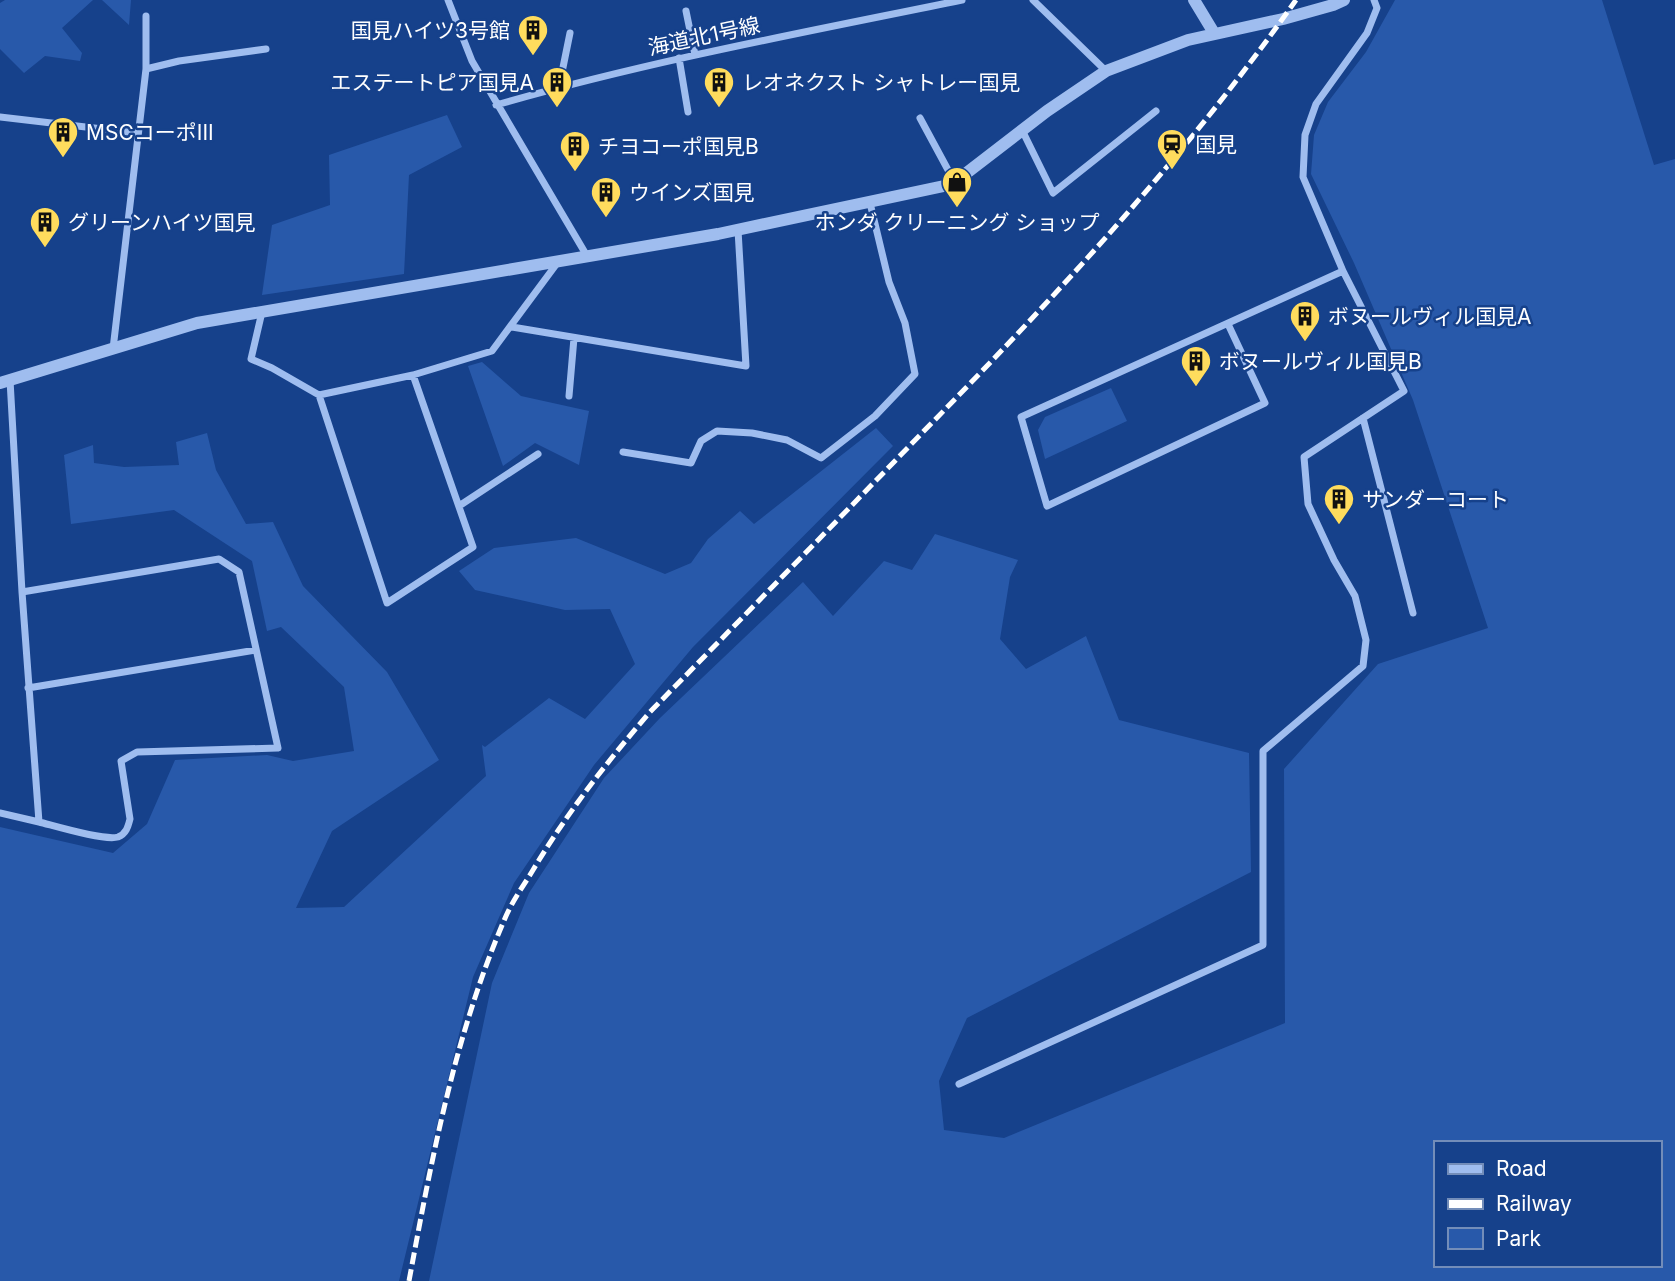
<svg xmlns="http://www.w3.org/2000/svg" width="1675" height="1281" viewBox="0 0 1675 1281" font-family="Inter,'Noto Sans JP',sans-serif">
<style>
.green{fill:#2859aa;fill-rule:evenodd}
.lines{fill:none;stroke-linecap:round;stroke-linejoin:round}
.minor{stroke:#9fbdef;stroke-width:7}
.tertiary{stroke:#9fbdef;stroke-width:12}
.rail{stroke:#fff;stroke-width:5;stroke-dasharray:12 5;stroke-linecap:butt}
.labels{text-anchor:middle;dominant-baseline:central;stroke-width:5;stroke-linejoin:round;paint-order:stroke}
.poi-label{font-size:21px;fill:#fff;stroke:#16418b;text-anchor:start}
.street-label{font-size:21px;fill:#fff;stroke:#16418b}
</style>
<rect width="100%" height="100%" fill="#16418b"/>
<!-- green -->
<path class="green" d="M 5,0 L 93,0 L 62,28 L 82,53 L 80,61 L 45,56 L 24,73 L 0,49 L 0,3 Z
M 102,0 L 131,0 L 129,25 Z
M 1395,0 L 1602,0 L 1654,165 L 1675,159 L 1675,1281 L 429,1281 L 492,983 L 529,893 L 604,778 L 660,718 L 803,582 L 833,616 L 884,561 L 912,570 L 935,534 L 1018,560 L 1010,577 L 1000,639 L 1026,669 L 1086,636 L 1119,720 L 1249,753 L 1251,872 L 967,1018 L 939,1081 L 944,1130 L 1004,1138 L 1285,1023 L 1284,769 L 1378,664 L 1488,628 L 1413,400 L 1354,263 L 1311,174 L 1314,135 L 1328,102 L 1366,52 ZM 1435,1143 L 1659,1143 L 1659,1265 L 1435,1265 Z
M 447,115 L 462,147 L 409,175 L 404,274 L 262,295 L 272,225 L 330,205 L 329,155 Z
M 482,362 L 521,396 L 589,411 L 579,465 L 535,443 L 503,466 L 468,366 Z
M 1111,388 L 1127,421 L 1045,459 L 1038,430 L 1045,417 Z
M 876,428 L 893,446 L 693,647 L 594,765 L 514,883 L 473,977 L 399,1281 L 0,1281 L 0,827 L 113,853 L 147,824 L 175,760 L 267,755 L 293,761 L 354,751 L 344,687 L 281,627 L 267,631 L 252,561 L 174,510 L 71,524 L 64,455 L 93,445 L 94,463 L 124,467 L 179,465 L 176,442 L 207,433 L 216,470 L 246,524 L 273,522 L 303,586 L 387,672 L 439,760 L 332,831 L 296,908 L 344,907 L 486,776 L 482,745 L 485,747 L 549,698 L 585,719 L 635,664 L 610,609 L 565,610 L 475,590 L 459,571 L 494,548 L 576,538 L 665,574 L 691,563 L 708,539 L 740,511 L 754,524 Z"/>
<g class="lines">
<!-- minor -->
<path class="minor" d="M 448,0 L 472,61 L 587,256
M 1033,0 L 1106,71
M 686,11 L 695,55
M 679,58 L 688,112
M 146,69 L 179,61 L 266,49
M 559,87 L 570,33
M 496,105 C 649,61 806,32 962,0
M 0,117 L 137,133
M 920,118 L 954,181
M 1022,130 L 1053,193 L 1156,111
M 262,312 L 251,359 L 272,368 L 319,395 L 413,375 L 492,351 L 558,262
M 1228,324 L 1265,403 L 1047,506 L 1021,417 L 1343,271 L 1303,177 L 1305,135 L 1316,104 L 1367,33 L 1377,8 L 1374,0
M 512,327 L 746,366 L 738,230
M 113,349 L 146,69 L 146,16
M 319,395 L 387,603 L 473,547 L 413,375
M 569,396 L 574,338
M 1363,418 L 1413,613
M 623,452 L 691,463 L 701,441 L 717,431 L 752,433 L 787,440 L 821,458 L 875,416 L 915,374 L 905,323 L 889,282 L 870,203
M 459,506 L 538,454
M 22,592 L 219,559 L 239,572 L 278,748 L 137,752 L 121,761 L 130,819 C 128,827 126,834 118,837 C 104,841 55,826 39,822
M 28,688 L 256,650
M 0,813 L 39,822 L 22,592 L 10,380
M 959,1084 L 1263,945 L 1263,751 L 1363,666 L 1366,640 L 1355,596 L 1334,560 L 1308,504 L 1304,457 L 1404,391 L 1343,271"/>
<!-- tertiary -->
<path class="tertiary" d="M 1194,0 L 1214,33
M 0,383 L 197,323 L 718,234 L 944,186 L 960,178 L 1047,111 L 1106,71 L 1188,40 L 1283,19 L 1333,5 L 1344,0"/>
<!-- rail -->
<path class="rail" d="M 409,1281 C 432,1157 455,1033 506,916 C 513,900 524,885 533,870 C 567,813 606,763 650,712 C 741,619 832,526 923,432 C 1056,296 1186,156 1296,0"/>
</g>
<!-- icons -->
<defs>
<g id="building-pin" transform="scale(1.575)"><path d="M0 17L-7.5 6A9.5 9.5 0 1 1 7.5 6Z" fill="#ffdc5d" stroke="#16418b"/><path d="M-4-6H4V6H1V3H-1V6H-4ZM-2.5-4.3h1.7v1.8h-1.7ZM.8-4.3h1.7v1.8H.8ZM-2.5-1h1.7V.8h-1.7ZM.8-1h1.7V.8H.8Z" fill="#111"/></g>
<g id="station-pin" transform="scale(1.575)"><path d="M0 17L-7.5 6A9.5 9.5 0 1 1 7.5 6Z" fill="#ffdc5d" stroke="#16418b"/><path d="M-3-6H3Q5-6 5-4V2Q5 4 3 4L4.5 6H3L1.5 4h-3L-3 6H-4.5L-3 4Q-5 4-5 2V-4Q-5-6-3-6ZM-3.5-4v3h7v-3ZM-3.5 1v1.5H-2V1ZM2 1v1.5H3.5V1Z" fill="#111"/></g>
<g id="shop-pin" transform="scale(1.575)"><path d="M0 17L-7.5 6A9.5 9.5 0 1 1 7.5 6Z" fill="#ffdc5d" stroke="#16418b"/><path d="M-5-2.5h2.3a2.7 3.5 0 0 1 5.4 0H5L5.5 6h-11ZM-1.5-2.5h3a1.5 2.3 0 0 0-3 0Z" fill="#111"/></g>
</defs>
<g fill-rule="evenodd">
<use href="#building-pin" x="533" y="30"/>
<use href="#building-pin" x="557" y="82"/>
<use href="#building-pin" x="719" y="82"/>
<use href="#building-pin" x="63" y="132"/>
<use href="#station-pin" x="1172" y="144"/>
<use href="#building-pin" x="575" y="146"/>
<use href="#shop-pin" x="957" y="182"/>
<use href="#building-pin" x="606" y="192"/>
<use href="#building-pin" x="45" y="222"/>
<use href="#building-pin" x="1305" y="316"/>
<use href="#building-pin" x="1196" y="361"/>
<use href="#building-pin" x="1339" y="499"/>
</g>
<g class="labels">
<!-- poi labels -->
<g class="poi-label">
<text x="510" y="30" text-anchor="end">国見ハイツ3号館</text>
<text x="534" y="82" text-anchor="end">エステートピア国見A</text>
<text x="742" y="82">レオネクスト シャトレー国見</text>
<text x="86" y="132">MSCコーポIII</text>
<text x="1195" y="144">国見</text>
<text x="598" y="146">チヨコーポ国見B</text>
<text x="629" y="192">ウインズ国見</text>
<text x="68" y="222">グリーンハイツ国見</text>
<text x="957" y="222" text-anchor="middle">ホンダ クリーニング ショップ</text>
<text x="1328" y="316">ボヌールヴィル国見A</text>
<text x="1219" y="361">ボヌールヴィル国見B</text>
<text x="1362" y="499">サンダーコート</text>
</g>
<!-- street labels -->
<g class="street-label">
<text transform="translate(704 36) rotate(-12)">海道北1号線</text>
</g>
</g>
<!-- legend -->
<rect x="1434" y="1141" width="228" height="126" fill="#16418b" stroke="#738db9" stroke-width="2"/>
<rect x="1448" y="1164" width="35" height="10" fill="#9fbdef" stroke="#738db9" stroke-width="2"/>
<text x="1496" y="1176" font-size="21" fill="#ffffff">Road</text>
<rect x="1448" y="1199" width="35" height="10" fill="#ffffff" stroke="#738db9" stroke-width="2"/>
<text x="1496" y="1211" font-size="21" fill="#ffffff">Railway</text>
<rect x="1448" y="1228" width="35" height="21" fill="#2859aa" stroke="#738db9" stroke-width="2"/>
<text x="1496" y="1246" font-size="21" fill="#ffffff">Park</text>
</svg>
